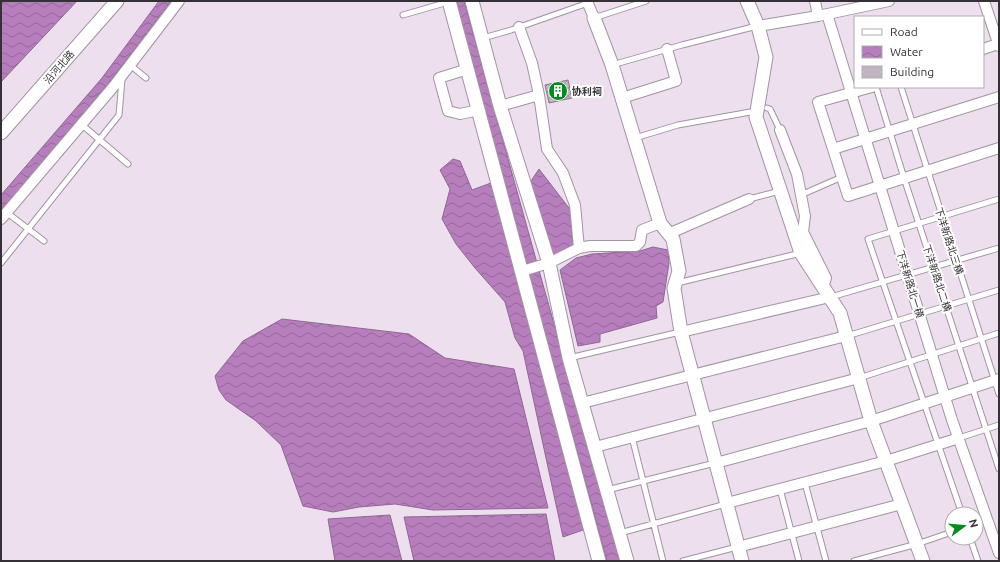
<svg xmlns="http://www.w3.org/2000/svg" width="1000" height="562" viewBox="0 0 1000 562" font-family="Ubuntu,'Noto Sans SC',sans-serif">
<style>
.water{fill:url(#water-waves);stroke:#906794}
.building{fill:url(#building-cross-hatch);stroke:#887b89}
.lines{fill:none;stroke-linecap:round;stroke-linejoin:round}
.service-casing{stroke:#a194a2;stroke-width:7}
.minor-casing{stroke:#a194a2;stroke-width:12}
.tertiary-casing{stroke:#a194a2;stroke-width:15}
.service{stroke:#fff;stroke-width:5}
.minor{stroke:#fff;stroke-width:10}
.tertiary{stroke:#fff;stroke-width:13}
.labels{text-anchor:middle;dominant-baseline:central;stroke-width:4;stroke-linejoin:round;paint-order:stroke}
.street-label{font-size:10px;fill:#353036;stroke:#fff}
.poi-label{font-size:10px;font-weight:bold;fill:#353036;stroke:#fff;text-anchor:start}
</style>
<defs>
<pattern id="water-waves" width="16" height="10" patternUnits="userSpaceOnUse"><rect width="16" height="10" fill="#b77ebd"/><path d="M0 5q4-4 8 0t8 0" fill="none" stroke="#96689a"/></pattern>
<pattern id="building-cross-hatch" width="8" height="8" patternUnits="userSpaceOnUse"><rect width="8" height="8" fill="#c2b4c3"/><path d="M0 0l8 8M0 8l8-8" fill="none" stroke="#9e939f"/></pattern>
</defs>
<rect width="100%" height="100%" fill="#eddfee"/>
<!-- water -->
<path class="water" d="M 1,1 L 77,1 L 1,82 Z
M 159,1 L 171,1 L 114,76 L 1,215 L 1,195 L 102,78 Z
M 454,1 L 464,1 L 620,561 L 607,561 Z
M 453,159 L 460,161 L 472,190 L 491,183 L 527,307 L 586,529 L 563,537 L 523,351 L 515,338 L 505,302 L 475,268 L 456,244 L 442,219 L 450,189 L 440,170 Z
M 539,169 L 572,212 L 574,246 L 554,257 L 527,187 Z
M 653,247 L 668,250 L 669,263 L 663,302 L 656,306 L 657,318 L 600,334 L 600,342 L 578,346 L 560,270 L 576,258 L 592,254 L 640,251 Z
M 282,319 L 409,334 L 445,358 L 514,369 L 548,508 L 433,510 L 395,504 L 359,507 L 333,512 L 303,506 L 281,445 L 256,421 L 226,400 L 219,390 L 215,376 L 243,341 Z
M 546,514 L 555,561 L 414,561 L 404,517 Z
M 390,515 L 402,561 L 335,561 L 328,519 Z"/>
<!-- building -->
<path class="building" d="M 568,80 L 572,98 L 549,103 L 545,85 Z"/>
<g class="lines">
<!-- service casing -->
<g class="service-casing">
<path id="service" d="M 403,15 L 448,2
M 594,18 L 646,1
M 483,38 L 511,30 L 588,3
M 130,65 L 146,78
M 612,65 L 682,45 L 757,26
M 876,87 L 904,178 L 999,469
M 901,87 L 999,394
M 767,108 L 770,109 L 780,130
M 81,124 L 128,164
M 635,138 L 678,125 L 756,111
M 803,194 L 842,177
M 749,199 L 780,191
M 6,212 L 44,241
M 1,263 L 119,115 L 122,79
M 677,283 L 801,253
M 831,297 L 999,248
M 847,336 L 999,290
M 569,358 L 680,332
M 859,378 L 999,333
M 632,437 L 663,561
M 959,438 L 999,425
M 805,483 L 826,561
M 780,489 L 799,561
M 607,490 L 715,463
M 962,514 L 868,239 L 999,199
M 976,524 L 987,520
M 620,533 L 726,504
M 970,538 L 978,561
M 683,561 L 737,547
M 854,561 L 917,544 L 952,532"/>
</g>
<!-- minor casing -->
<g class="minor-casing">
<path id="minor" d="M 587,1 L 594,18
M 815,1 L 818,16
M 984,1 L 999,46
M 827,14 L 952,420 L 999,553
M 758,26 L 818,16 L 889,1
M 519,27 L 532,63 L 539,95 L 547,149 L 563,173 L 575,205 L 579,248
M 983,49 L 998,44
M 468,69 L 439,78 L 448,111 L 460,114 L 479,110
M 872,87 L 818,102 L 848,196 L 999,148
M 622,98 L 676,81 L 667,49
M 500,106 L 539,95
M 780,130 L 797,174 L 805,216 L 803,232 L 826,278 L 823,287
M 833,149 L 999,97
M 1,219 L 114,86 L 179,1
M 668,234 L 749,199
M 522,271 L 549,263 L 579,248 L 590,246 L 636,246 L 640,242 L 642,230 L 660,223
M 681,332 L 830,297
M 582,403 L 846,336
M 595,447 L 859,378
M 716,463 L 871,421 L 999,379
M 727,503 L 886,461 L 959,438
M 738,547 L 902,504"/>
</g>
<!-- tertiary casing -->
<g class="tertiary-casing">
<path id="tertiary" d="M 449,1 L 599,561
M 472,1 L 500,106 L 549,263 L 569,358 L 627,561
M 747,1 L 758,26 L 766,57 L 756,117 L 801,253 L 840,313 L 871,421 L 923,561
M 594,18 L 612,65 L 660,223 L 673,239 L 679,271 L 674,288 L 681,332 L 742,561
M 1,133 L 117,1"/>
</g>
<!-- service -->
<use href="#service" class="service"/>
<!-- minor -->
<use href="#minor" class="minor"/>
<!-- tertiary -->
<use href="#tertiary" class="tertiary"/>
</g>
<!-- icons -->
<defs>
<g id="building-disc" transform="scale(1)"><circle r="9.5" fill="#018d1e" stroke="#fff"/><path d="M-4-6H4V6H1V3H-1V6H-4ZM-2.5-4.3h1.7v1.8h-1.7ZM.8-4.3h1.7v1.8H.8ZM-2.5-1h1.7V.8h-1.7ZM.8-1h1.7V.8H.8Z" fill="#fff"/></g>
</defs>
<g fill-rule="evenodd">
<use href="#building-disc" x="558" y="91"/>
</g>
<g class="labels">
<!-- street labels -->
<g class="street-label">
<text transform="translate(59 67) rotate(-49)">沿河北路</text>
<text transform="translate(949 241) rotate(72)">下洋新路北三横</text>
<text transform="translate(937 278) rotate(72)">下洋新路北二横</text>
<text transform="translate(910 284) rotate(73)">下洋新路北一横</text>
</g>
<!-- poi labels -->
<g class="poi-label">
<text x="572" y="91">协利祠</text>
</g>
</g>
<!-- border -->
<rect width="1000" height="562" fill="none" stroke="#353036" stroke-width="4"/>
<!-- legend -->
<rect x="854" y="16" width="130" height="72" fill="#ffffff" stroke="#aeacaf"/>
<rect x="862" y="29" width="20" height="6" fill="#ffffff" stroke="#aeacaf"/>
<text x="890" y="36" font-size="12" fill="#353036">Road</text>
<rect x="862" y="46" width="20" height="12" fill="url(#water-waves)" stroke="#aeacaf"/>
<text x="890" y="56" font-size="12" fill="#353036">Water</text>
<rect x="862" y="66" width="20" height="12" fill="#c2b4c3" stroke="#aeacaf"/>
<text x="890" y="76" font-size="12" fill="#353036">Building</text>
<!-- north arrow -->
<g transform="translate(964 526) rotate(74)"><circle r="19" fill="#ffffff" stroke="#aeacaf"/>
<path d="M0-3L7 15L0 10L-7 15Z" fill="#018d1e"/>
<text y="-6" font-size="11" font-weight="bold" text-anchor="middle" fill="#353036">N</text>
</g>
</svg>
